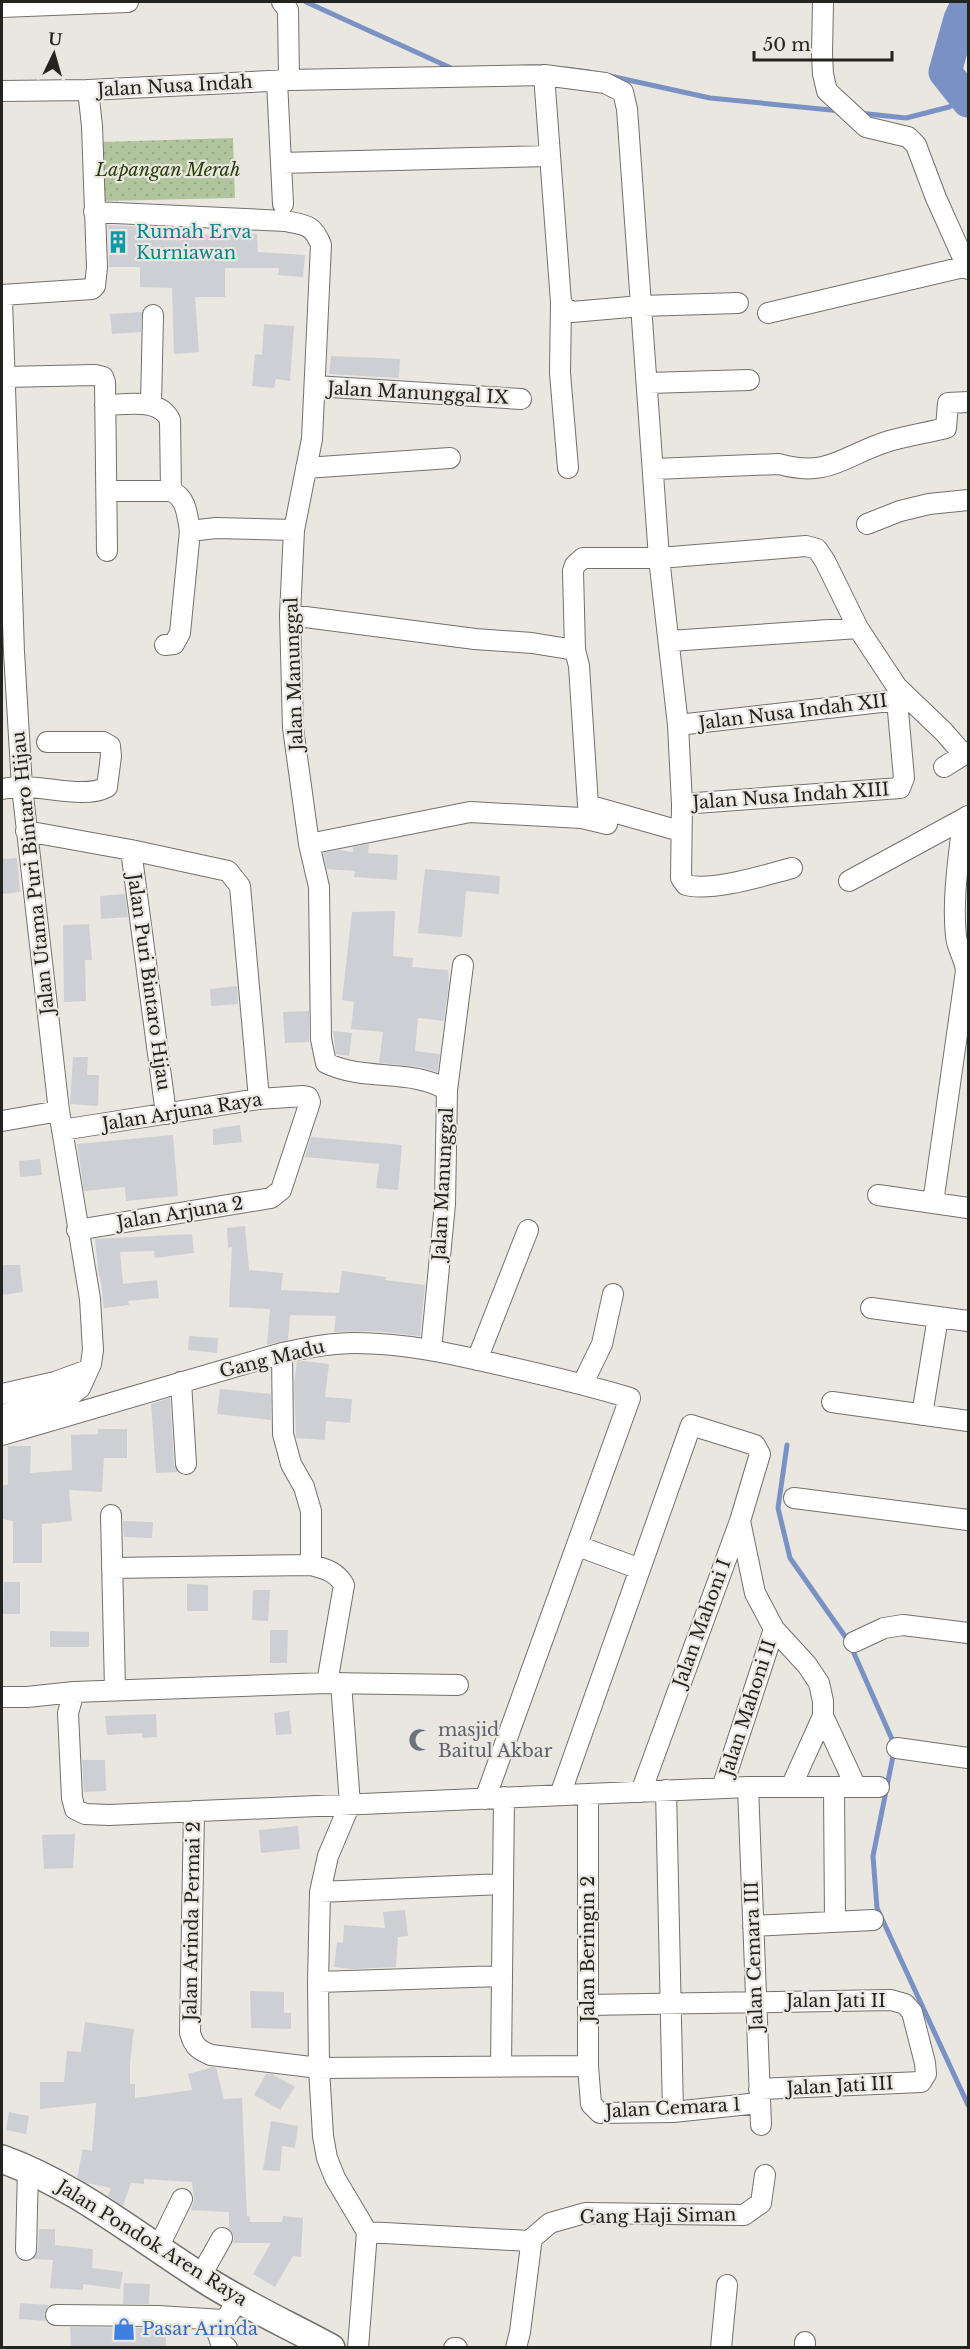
<svg xmlns="http://www.w3.org/2000/svg" width="970" height="2349" viewBox="0 0 970 2349" font-family="'Libre Baskerville',serif">
<style>
.park{fill:url(#park-dots)}
.lines{fill:none;stroke-linecap:round;stroke-linejoin:round}
.stream{stroke:#7a92c3;stroke-width:5}
.river{stroke:#7a92c3;stroke-width:33}
.building{fill:#cecfd5}
.minor-casing{stroke:#73716c;stroke-width:22}
.secondary-casing{stroke:#73716c;stroke-width:30}
.minor{stroke:#fff;stroke-width:20}
.secondary{stroke:#fff;stroke-width:27}
.labels{text-anchor:middle;dominant-baseline:central;stroke-width:4.5;stroke-linejoin:round;paint-order:stroke}
.street-label{font-size:18px;fill:#232320;stroke:#eae7e1}
.park-label{font-size:18px;font-style:italic;fill:#284006;stroke:#eae7e1}
.culture-label{font-size:18px;fill:#0d838f;stroke:#eae7e1;text-anchor:start}
.worship-label{font-size:18px;fill:#5b616d;stroke:#eae7e1;text-anchor:start}
.shop-label{font-size:18px;fill:#366cbe;stroke:#eae7e1;text-anchor:start}
</style>
<defs>
<pattern id="park-dots" width="8" height="8" patternUnits="userSpaceOnUse" patternTransform="scale(1.5)"><rect width="8" height="8" fill="#b0c59d"/><path d="M2 2h.1M6 6h.1" fill="none" stroke="#97a987" stroke-width="1.8" stroke-linecap="round"/></pattern>
</defs>
<rect width="100%" height="100%" fill="#eae7e1"/>
<!-- park -->
<path class="park" d="M 233,138 L 235,198 L 102,201 L 101,142 Z"/>
<g class="lines">
<!-- stream -->
<path class="stream" d="M 306,2 L 451,68
M 566,69 L 589,72
M 610,76 L 710,98 L 841,111
M 859,113 L 906,118 L 949,107 L 967,99
M 787,1445 L 778,1508 L 790,1558 L 849,1642 L 895,1746 L 873,1856 L 877,1908 L 968,2105"/>
<!-- river -->
<path class="river" d="M 968,2 L 960,19 L 945,72 L 968,101"/>
</g>
<!-- building -->
<path class="building" d="M 108,225 L 194,229 L 194,235 L 257,234 L 258,252 L 305,255 L 303,277 L 278,275 L 279,268 L 225,268 L 225,297 L 195,297 L 199,352 L 174,354 L 172,288 L 140,287 L 140,267 L 109,267 Z
M 142,312 L 141,332 L 112,334 L 110,314 Z
M 264,324 L 294,326 L 290,381 L 276,379 L 274,388 L 252,386 L 255,354 L 262,355 Z
M 331,356 L 400,359 L 399,378 L 329,374 Z
M 369,844 L 368,853 L 398,855 L 397,880 L 354,877 L 355,871 L 327,869 L 323,853 L 338,850 L 353,852 L 353,847 Z
M 17,858 L 20,892 L 2,894 L 2,859 Z
M 425,869 L 500,876 L 499,894 L 466,891 L 462,937 L 418,933 Z
M 125,894 L 128,917 L 101,919 L 100,896 Z
M 395,911 L 393,956 L 413,958 L 412,967 L 448,970 L 449,983 L 444,1021 L 418,1018 L 415,1051 L 440,1054 L 437,1072 L 421,1067 L 379,1063 L 383,1032 L 351,1029 L 354,1002 L 342,1000 L 352,912 Z
M 89,924 L 92,960 L 85,960 L 86,1001 L 64,1002 L 63,925 Z
M 237,986 L 238,1004 L 211,1006 L 210,989 Z
M 309,1011 L 309,1042 L 285,1043 L 283,1012 Z
M 333,1031 L 352,1033 L 349,1056 L 336,1054 Z
M 73,1057 L 88,1057 L 87,1075 L 99,1075 L 98,1106 L 70,1104 Z
M 240,1125 L 242,1142 L 213,1145 L 213,1129 Z
M 173,1135 L 178,1196 L 126,1201 L 125,1187 L 84,1191 L 77,1144 Z
M 311,1137 L 402,1145 L 398,1190 L 376,1188 L 379,1164 L 305,1157 Z
M 40,1159 L 42,1175 L 20,1177 L 19,1161 Z
M 245,1226 L 249,1270 L 283,1273 L 281,1290 L 339,1293 L 342,1271 L 386,1277 L 385,1280 L 425,1285 L 420,1336 L 374,1331 L 334,1332 L 336,1316 L 290,1315 L 288,1340 L 267,1345 L 270,1309 L 229,1307 L 232,1247 L 228,1248 L 227,1228 Z
M 192,1234 L 194,1253 L 155,1258 L 154,1251 L 120,1252 L 123,1284 L 157,1280 L 159,1298 L 128,1301 L 129,1305 L 104,1308 L 100,1276 L 99,1277 L 95,1239 Z
M 2,1265 L 20,1265 L 23,1292 L 2,1295 Z
M 189,1336 L 218,1338 L 217,1353 L 188,1350 Z
M 303,1361 L 329,1364 L 325,1397 L 352,1399 L 350,1423 L 326,1421 L 325,1440 L 296,1438 L 294,1383 L 297,1362 Z
M 220,1389 L 271,1394 L 271,1420 L 217,1414 Z
M 170,1398 L 174,1465 L 177,1472 L 156,1473 L 151,1404 Z
M 98,1429 L 127,1429 L 127,1458 L 104,1458 L 102,1492 L 69,1490 L 72,1521 L 42,1524 L 42,1563 L 13,1563 L 13,1521 L 2,1519 L 2,1485 L 8,1485 L 8,1446 L 31,1446 L 30,1473 L 72,1470 L 71,1435 L 98,1434 Z
M 123,1521 L 153,1522 L 152,1538 L 124,1537 Z
M 4,1582 L 20,1582 L 20,1614 L 3,1614 Z
M 187,1584 L 208,1585 L 208,1611 L 187,1611 Z
M 253,1590 L 270,1590 L 268,1621 L 252,1620 Z
M 270,1630 L 288,1630 L 287,1663 L 270,1663 Z
M 50,1631 L 89,1632 L 89,1647 L 50,1647 Z
M 289,1711 L 292,1734 L 276,1735 L 274,1713 Z
M 156,1714 L 157,1737 L 142,1738 L 142,1733 L 107,1735 L 105,1716 Z
M 82,1760 L 105,1760 L 106,1791 L 84,1792 Z
M 298,1826 L 300,1849 L 261,1853 L 259,1830 Z
M 75,1834 L 73,1868 L 44,1869 L 42,1835 Z
M 405,1910 L 408,1936 L 398,1937 L 396,1967 L 351,1969 L 334,1967 L 337,1942 L 343,1943 L 344,1925 L 385,1928 L 383,1912 Z
M 250,1991 L 284,1992 L 284,2013 L 291,2013 L 291,2029 L 251,2028 Z
M 85,2022 L 134,2029 L 130,2063 L 130,2084 L 135,2084 L 135,2098 L 192,2090 L 188,2074 L 213,2067 L 216,2068 L 224,2099 L 242,2098 L 247,2216 L 250,2217 L 250,2222 L 282,2222 L 283,2216 L 303,2218 L 301,2257 L 293,2256 L 275,2287 L 253,2274 L 271,2243 L 233,2243 L 234,2237 L 229,2229 L 229,2212 L 191,2210 L 194,2199 L 192,2182 L 144,2179 L 144,2184 L 131,2183 L 123,2206 L 108,2196 L 111,2188 L 86,2183 L 77,2177 L 83,2149 L 92,2151 L 96,2103 L 40,2109 L 40,2082 L 64,2082 L 67,2051 L 81,2052 Z
M 266,2074 L 272,2074 L 295,2087 L 280,2110 L 254,2095 Z
M 9,2112 L 29,2116 L 26,2134 L 6,2130 Z
M 271,2121 L 298,2126 L 295,2148 L 282,2146 L 280,2171 L 263,2170 Z
M 39,2229 L 55,2229 L 55,2245 L 93,2249 L 92,2268 L 123,2272 L 120,2289 L 83,2284 L 83,2290 L 50,2288 L 53,2260 L 33,2259 L 38,2251 Z
M 124,2283 L 150,2284 L 149,2304 L 123,2304 Z
M 20,2303 L 49,2305 L 44,2314 L 46,2321 L 19,2319 Z
M 70,2327 L 166,2328 L 166,2348 L 71,2348 Z"/>
<g class="lines">
<!-- minor casing -->
<g class="minor-casing">
<path id="minor" d="M 282,2 L 288,10 L 289,80
M 823,2 L 822,54 L 823,74 L 827,91 L 866,127 L 908,137 L 916,145 L 936,198 L 968,269
M 2,7 L 128,2
M 544,75 L 561,302 L 560,373 L 568,468
M 277,81 L 283,204
M 2,91 L 88,90 L 289,80 L 544,75 L 605,83 L 623,92 L 627,109 L 659,558 L 678,725 L 682,804 L 681,878 L 686,885 C 712,892 765,875 792,868
M 281,163 L 549,156
M 94,212 L 285,221 C 305,225 313,224 321,245 L 312,439 L 294,530 L 290,615 L 293,728 L 309,844 L 319,887 L 321,1039 L 326,1063 C 366,1082 411,1068 447,1090
M 2,295 L 92,289 L 95,286 L 97,267 L 92,126 L 88,90
M 2,300 L 14,652 L 22,787 L 59,1111 L 90,1299 L 93,1350 L 91,1364 L 80,1388 L 70,1396 L 2,1415
M 561,302 L 565,308 L 572,312 L 641,306 L 738,303
M 768,313 L 968,266
M 5,377 L 95,375 L 103,377 L 105,382 L 107,551
M 648,383 L 749,380
M 315,386 L 521,399
M 151,404 L 153,315
M 105,405 C 126,405 159,397 170,420 L 171,491
M 306,468 L 450,458
M 654,469 L 779,464 C 828,478 843,456 886,442 C 905,436 926,433 946,428 L 948,403 L 968,402
M 108,491 L 171,491 C 187,498 187,515 190,531
M 867,524 L 900,511 L 929,504 L 968,500
M 290,615 L 475,639 L 532,643 L 575,650
M 670,641 L 858,628
M 165,645 L 174,644 L 180,633 L 190,531 L 216,528 L 294,530
M 678,725 L 908,699
M 944,767 L 968,752
M 2,789 C 8,788 14,787 21,787 C 46,786 85,799 107,787 L 111,756 L 110,746 L 103,742 L 47,742
M 682,804 L 900,788 L 904,778 L 897,700
M 26,831 L 131,850 L 228,871 L 240,886 L 259,1099
M 680,831 L 588,805 L 579,666 L 575,650 L 573,571 L 575,565 L 583,558 L 659,558 L 806,546 L 817,549 L 825,561 L 858,628 L 897,687 L 944,732 L 964,755
M 309,844 L 470,812 L 582,818 L 607,824
M 131,850 L 166,1114
M 849,881 L 963,819
M 2,1121 L 59,1111
M 62,1130 L 259,1099 L 303,1096 L 308,1097 L 310,1102 L 281,1190 L 271,1198 L 77,1230
M 878,1195 L 968,1208
M 933,1203 L 966,971 C 965,958 957,949 956,936 C 952,898 959,857 963,819 L 968,816
M 871,1308 L 968,1321
M 431,1350 L 445,1204 L 447,1090 L 463,965
M 282,1353 L 283,1434 L 291,1464 L 304,1487 L 311,1511 L 311,1565
M 477,1360 L 528,1230
M 181,1382 L 186,1464
M 583,1383 L 602,1344 L 613,1294
M 2,1394 L 55,1382 L 88,1370
M 832,1402 L 968,1421
M 922,1415 L 938,1317
M 2,1435 L 282,1353 C 307,1348 330,1343 355,1343 C 403,1343 449,1353 496,1364 C 541,1374 585,1384 630,1398 L 485,1799
M 794,1498 L 968,1520
M 111,1515 L 115,1689
M 740,1521 L 755,1593 L 774,1629 L 807,1665 L 819,1683 L 823,1701 L 823,1716 L 856,1787
M 578,1546 L 640,1569
M 112,1568 L 311,1565 C 325,1569 336,1571 344,1585 L 327,1683
M 854,1642 L 884,1628 L 903,1625 L 968,1633
M 341,1683 L 350,1804 L 328,1856 L 320,1892 L 318,1982 L 319,2068 L 323,2136 L 327,2158 L 335,2178 L 367,2232 L 358,2348
M 458,1685 L 327,1683 L 74,1692 L 68,1713 L 72,1798 L 75,1809 L 85,1814 L 109,1815 L 748,1787 L 879,1787
M 2,1697 L 27,1697 L 74,1692
M 897,1748 L 968,1758
M 748,1787 L 761,2125
M 791,1787 L 823,1716
M 834,1787 L 835,1922
M 722,1788 L 774,1629
M 666,1790 L 673,2112
M 588,1794 L 588,2066 L 591,2104 L 600,2113 L 673,2112 L 759,2103
M 560,1795 L 691,1425 L 755,1445 L 760,1454 L 740,1521 L 641,1792
M 194,1811 L 190,2033 C 194,2047 199,2050 211,2055 L 319,2068 L 588,2066
M 320,1892 L 502,1884
M 753,1926 L 873,1920
M 318,1982 L 501,1976
M 588,2005 L 891,2000 L 905,2004 L 912,2012 L 925,2063 L 926,2074 L 921,2082 L 759,2089
M 501,2067 L 504,1797
M 367,2232 L 529,2241
M 529,2241 L 550,2223 L 585,2213 L 744,2215 L 761,2203 L 765,2175
M 158,2248 L 182,2199
M 26,2250 L 28,2169
M 200,2277 L 222,2238
M 56,2315 L 158,2316 L 223,2320
M 227,2348 L 221,2343 L 217,2332 L 231,2311
M 454,2348 L 457,2348
M 516,2348 L 520,2332 L 531,2245 L 529,2241
M 721,2348 L 727,2285
M 805,2348 L 805,2342"/>
</g>
<!-- secondary casing -->
<g class="secondary-casing">
<path id="secondary" d="M 2,2159 C 74,2185 134,2234 198,2275 C 240,2303 287,2324 331,2348"/>
</g>
<!-- minor -->
<use href="#minor" class="minor"/>
<!-- secondary -->
<use href="#secondary" class="secondary"/>
</g>
<!-- icons -->
<defs>
<g id="building-bare" transform="scale(1.8)"><path d="M-4-6H4V6H1V3H-1V6H-4ZM-2.5-4.3h1.7v1.8h-1.7ZM.8-4.3h1.7v1.8H.8ZM-2.5-1h1.7V.8h-1.7ZM.8-1h1.7V.8H.8Z" fill="#0f9aa8" stroke="#eae7e1" stroke-width="2.5" paint-order="stroke"/></g>
<g id="mosque-bare" transform="scale(1.8)"><path d="M3.5-4.9A6 6 0 1 0 3.5 4.9A5 5 0 1 1 3.5-4.9Z" fill="#6b7280" stroke="#eae7e1" stroke-width="2.5" paint-order="stroke"/></g>
<g id="shop-bare" transform="scale(1.8)"><path d="M-5-2.5h2.3a2.7 3.5 0 0 1 5.4 0H5L5.5 6h-11ZM-1.5-2.5h3a1.5 2.3 0 0 0-3 0Z" fill="#3f7fe0" stroke="#eae7e1" stroke-width="2.5" paint-order="stroke"/></g>
</defs>
<g fill-rule="evenodd">
<use href="#building-bare" x="118" y="242"/>
<use href="#mosque-bare" x="420" y="1740"/>
<use href="#shop-bare" x="124" y="2329"/>
</g>
<g class="labels">
<!-- street labels -->
<g class="street-label">
<text transform="translate(175 86) rotate(-3)">Jalan Nusa Indah</text>
<text transform="translate(418 393) rotate(3)">Jalan Manunggal IX</text>
<text transform="translate(294 674) rotate(-92)">Jalan Manunggal</text>
<text transform="translate(793 712) rotate(-7)">Jalan Nusa Indah XII</text>
<text transform="translate(791 796) rotate(-4)">Jalan Nusa Indah XIII</text>
<text transform="translate(33 873) rotate(-96)">Jalan Utama Puri Bintaro Hijau</text>
<text transform="translate(149 982) rotate(82)">Jalan Puri Bintaro Hijau</text>
<text transform="translate(182 1112) rotate(-9)">Jalan Arjuna Raya</text>
<text transform="translate(443 1184) rotate(-87)">Jalan Manunggal</text>
<text transform="translate(180 1213) rotate(-9)">Jalan Arjuna 2</text>
<text transform="translate(272 1359) rotate(-14)">Gang Madu</text>
<text transform="translate(702 1623) rotate(-70)">Jalan Mahoni I</text>
<text transform="translate(748 1708) rotate(-72)">Jalan Mahoni II</text>
<text transform="translate(192 1921) rotate(-89)">Jalan Arinda Permai 2</text>
<text transform="translate(588 1949) rotate(-90)">Jalan Beringin 2</text>
<text transform="translate(754 1956) rotate(-92)">Jalan Cemara III</text>
<text x="836" y="2001">Jalan Jati II</text>
<text transform="translate(840 2086) rotate(-3)">Jalan Jati III</text>
<text transform="translate(673 2108) rotate(-3)">Jalan Cemara 1</text>
<text transform="translate(658 2216) rotate(-1)">Gang Haji Siman</text>
<text transform="translate(152 2243) rotate(32)">Jalan Pondok Aren Raya</text>
</g>
<!-- park labels -->
<g class="park-label">
<text x="168" y="170">Lapangan Merah</text>
</g>
<!-- culture labels -->
<g class="culture-label">
<text x="136" y="232">Rumah Erva<tspan x="136" dy="21">Kurniawan</tspan></text>
</g>
<!-- worship labels -->
<g class="worship-label">
<text x="438" y="1730">masjid<tspan x="438" dy="21">Baitul Akbar</tspan></text>
</g>
<!-- shop labels -->
<g class="shop-label">
<text x="142" y="2329">Pasar Arinda</text>
</g>
</g>
<!-- border -->
<rect width="970" height="2349" fill="none" stroke="#232320" stroke-width="6"/>
<!-- north arrow -->
<g transform="translate(54 54) rotate(5)" stroke="#eae7e1" stroke-width="4.5" paint-order="stroke">
<path d="M0-4.5L10 22L0 15L-10 22Z" fill="#232320"/>
<text y="-9" font-size="16" font-weight="bold" text-anchor="middle" fill="#232320">U</text>
</g>
<!-- scale -->
<path d="M754 51v9h138v-9" fill="none" stroke="#232320" stroke-width="3"/>
<text x="763" y="51" font-size="18" fill="#232320" stroke="#eae7e1" stroke-width="4.5" paint-order="stroke">50 m</text>
</svg>
